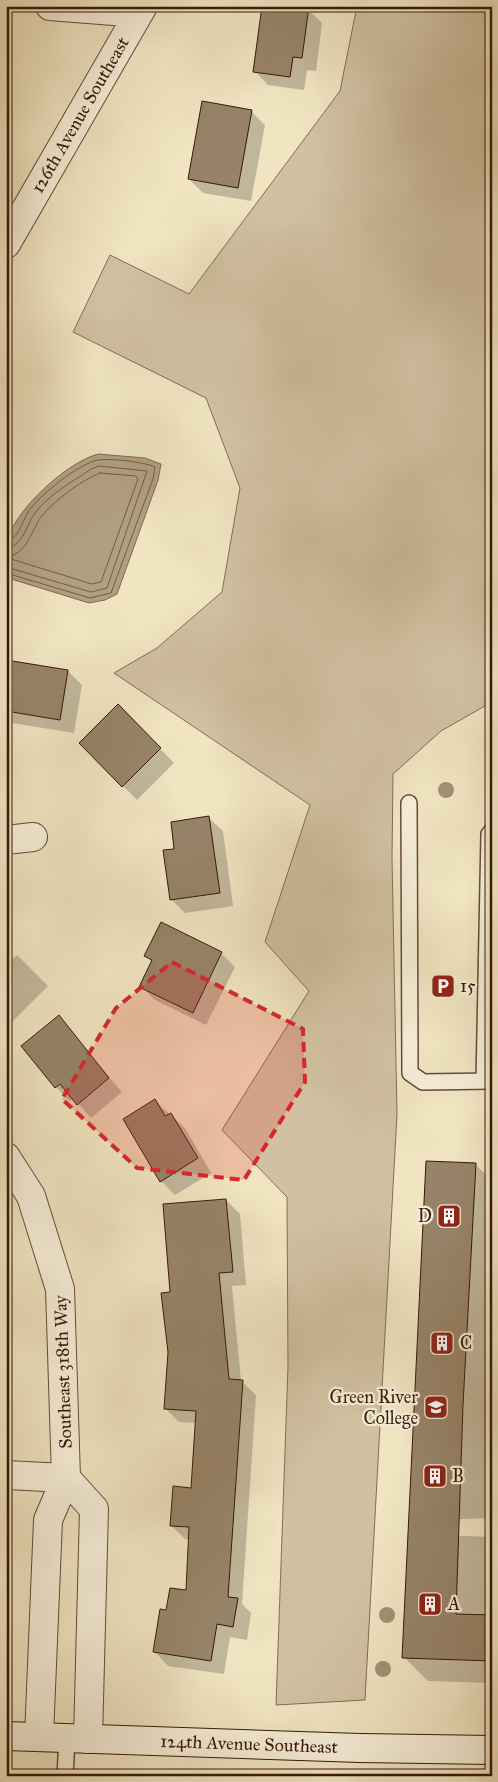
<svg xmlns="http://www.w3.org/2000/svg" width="498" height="1782" viewBox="0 0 498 1782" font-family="'IM FELL Great Primer',serif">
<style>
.green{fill:#d1c1a2;stroke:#846d55}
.water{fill:#b19f82;stroke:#806951}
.shadow{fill:#0003}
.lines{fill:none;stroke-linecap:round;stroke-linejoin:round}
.shore{stroke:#745c45;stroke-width:1}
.building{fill:#978368;stroke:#371908}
.lane-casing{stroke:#654c36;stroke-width:18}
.street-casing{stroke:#654c36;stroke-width:30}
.secondary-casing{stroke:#371908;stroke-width:30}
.lane{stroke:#f5edd7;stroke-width:15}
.street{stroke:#f5edd7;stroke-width:28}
.secondary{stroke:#f5edd7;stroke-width:28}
.tree{fill:#a49075}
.marked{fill:#d62828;fill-opacity:0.2;stroke:#d62828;stroke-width:4;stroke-dasharray:10 6;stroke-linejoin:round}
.labels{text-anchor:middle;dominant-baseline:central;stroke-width:4.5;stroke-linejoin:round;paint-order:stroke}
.street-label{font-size:18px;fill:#371908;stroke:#f5edd7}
.poi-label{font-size:18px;fill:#371908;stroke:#f5edd7;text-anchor:start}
</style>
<rect width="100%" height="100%" fill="#f0e4c1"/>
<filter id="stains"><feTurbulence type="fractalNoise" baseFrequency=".004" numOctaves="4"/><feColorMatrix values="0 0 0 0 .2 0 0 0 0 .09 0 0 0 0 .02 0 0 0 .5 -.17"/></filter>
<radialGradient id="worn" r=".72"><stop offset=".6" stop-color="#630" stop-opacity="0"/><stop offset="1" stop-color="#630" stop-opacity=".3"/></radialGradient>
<!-- green -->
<path class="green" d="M 357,6 L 492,6 L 492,702 L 441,731 L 393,774 L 392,858 L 397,1114 L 365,1700 L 276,1705 L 288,1367 L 287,1197 L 222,1130 L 309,991 L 265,942 L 310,805 L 114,673 L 157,648 L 222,592 L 240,488 L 206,398 L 73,332 L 110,255 L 189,294 L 340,91 Z"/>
<!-- water -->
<path class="water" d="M 98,454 L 145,458 L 161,464 L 158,480 L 117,594 L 105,600 L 89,603 L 8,578 L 6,576 C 6,564 4,549 8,537 C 19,507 66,463 98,454 Z"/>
<!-- shadow -->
<path class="shadow" d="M 308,9 L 322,23 L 316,71 L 307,70 L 304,90 L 268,85 L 255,71 Z
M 251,111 L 265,125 L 251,201 L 203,193 L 189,179 Z
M 6,661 L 68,671 L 82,685 L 74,733 L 6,722 Z
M 118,706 L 174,763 L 137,800 L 81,743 Z
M 209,818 L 223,831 L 233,906 L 185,913 L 171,899 L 176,850 Z
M 221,953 L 235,967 L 206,1025 L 155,1000 L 141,986 L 152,962 L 146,956 Z
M 17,955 L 48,986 L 6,1028 L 6,964 Z
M 58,1017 L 122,1092 L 91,1118 L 73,1098 L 70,1101 L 56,1087 Z
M 155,1101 L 185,1128 L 211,1173 L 175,1195 L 161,1181 Z
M 475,1164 L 492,1181 L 492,1518 L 435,1520 Z
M 226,1200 L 240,1214 L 246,1285 L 232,1286 L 241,1381 L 256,1395 L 242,1604 L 251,1613 L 247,1640 L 230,1637 L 224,1674 L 168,1666 L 155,1652 L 167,1611 L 187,1592 L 190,1540 L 185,1539 L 172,1526 L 192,1489 L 197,1423 L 179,1422 L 165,1408 L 172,1293 Z
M 6,1374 L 10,1377 L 11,1405 L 6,1405 Z
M 409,1534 L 492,1537 L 492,1683 L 428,1681 L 404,1657 Z"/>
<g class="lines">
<!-- shore -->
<path class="shore" d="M 100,473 L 136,476 L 138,479 L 101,582 L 92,584 L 11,559 L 11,556 C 29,549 31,531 41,517 C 55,500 80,481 100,473 Z
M 6,542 C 19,540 23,518 30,509 C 44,492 74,468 94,461 C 105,457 145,462 155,467 L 153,479 L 111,593 L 90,598 L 6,573
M 6,548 C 22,547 26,527 33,516 C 47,495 71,483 91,469 L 99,466 L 147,471 L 107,588 L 91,592 L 6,567"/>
</g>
<!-- building -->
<path class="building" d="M 262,6 L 309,6 L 302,58 L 293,57 L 290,77 L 253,72 Z
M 202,101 L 252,110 L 238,188 L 188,179 Z
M 6,660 L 68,670 L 60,720 L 6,711 Z
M 118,704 L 161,748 L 122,787 L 79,743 Z
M 209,816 L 220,893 L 170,900 L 163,850 L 174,849 L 171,822 Z
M 161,922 L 222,952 L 193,1013 L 139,987 L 152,960 L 144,956 Z
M 59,1015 L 109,1078 L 77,1105 L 60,1084 L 55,1088 L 21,1046 Z
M 155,1099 L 165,1116 L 171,1113 L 198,1158 L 160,1182 L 123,1119 Z
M 426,1161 L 476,1163 L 463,1405 L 456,1614 L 492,1615 L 492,1661 L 402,1658 Z
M 226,1199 L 233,1272 L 219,1273 L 229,1379 L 243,1380 L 228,1597 L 238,1598 L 233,1627 L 217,1624 L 211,1661 L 153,1652 L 160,1609 L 166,1610 L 170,1588 L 186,1590 L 189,1527 L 170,1526 L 173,1486 L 191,1488 L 196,1411 L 164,1409 L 168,1352 L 161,1293 L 170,1292 L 163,1204 Z"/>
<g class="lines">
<!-- lane casing -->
<g class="lane-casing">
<path id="lane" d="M 409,803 L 410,1073 L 423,1082 L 492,1081
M 484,1081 L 489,834 L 492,831
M 65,1776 L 67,1738"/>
</g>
<!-- street casing -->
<g class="street-casing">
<path id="street" d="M 50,6 L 139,13
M 6,244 L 143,6
M 6,840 L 33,837
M 6,1157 L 31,1196 L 60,1289 L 66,1478 L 48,1520 L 39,1737
M 6,1475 L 66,1478
M 66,1478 L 94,1509 L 88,1739"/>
</g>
<!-- secondary casing -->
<g class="secondary-casing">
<path id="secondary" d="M 6,1736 L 360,1748 L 492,1750"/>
</g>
<!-- lane -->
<use href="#lane" class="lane"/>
<!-- street -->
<use href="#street" class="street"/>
<!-- secondary -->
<use href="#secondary" class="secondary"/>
</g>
<!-- trees -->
<g class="tree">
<circle cx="446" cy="790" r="8"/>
<circle cx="387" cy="1615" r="8"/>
<circle cx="383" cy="1669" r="8"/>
</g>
<!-- marked area -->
<path class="marked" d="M 172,962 L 303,1029 L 305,1082 L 244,1180 L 137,1168 L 62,1099 L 116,1008 Z"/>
<!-- icons -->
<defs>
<g id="parking-square" transform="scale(1.25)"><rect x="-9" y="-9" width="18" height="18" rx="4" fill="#8f2418" stroke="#f5edd7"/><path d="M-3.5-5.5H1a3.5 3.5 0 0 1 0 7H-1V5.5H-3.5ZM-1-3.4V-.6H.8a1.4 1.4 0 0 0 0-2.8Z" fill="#fff"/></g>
<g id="building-square" transform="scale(1.25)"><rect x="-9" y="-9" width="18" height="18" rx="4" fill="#8f2418" stroke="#f5edd7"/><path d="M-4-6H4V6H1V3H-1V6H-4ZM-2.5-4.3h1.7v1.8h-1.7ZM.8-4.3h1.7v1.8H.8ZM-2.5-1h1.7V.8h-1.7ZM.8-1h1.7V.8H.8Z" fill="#fff"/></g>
<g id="university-square" transform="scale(1.25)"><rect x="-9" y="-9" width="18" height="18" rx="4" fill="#8f2418" stroke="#f5edd7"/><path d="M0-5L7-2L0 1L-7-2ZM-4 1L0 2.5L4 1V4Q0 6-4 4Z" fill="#fff"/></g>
</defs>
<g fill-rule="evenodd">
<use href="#parking-square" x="443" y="986"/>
<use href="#building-square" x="449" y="1216"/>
<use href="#building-square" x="442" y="1343"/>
<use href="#university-square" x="436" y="1407"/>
<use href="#building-square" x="435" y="1476"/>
<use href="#building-square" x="430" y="1604"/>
</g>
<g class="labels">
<!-- street labels -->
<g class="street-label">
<text transform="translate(80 115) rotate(-60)">126th Avenue Southeast</text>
<text transform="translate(63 1372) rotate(-92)">Southeast 318th Way</text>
<text transform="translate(249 1744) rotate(2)">124th Avenue Southeast</text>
</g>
<!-- poi labels -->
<g class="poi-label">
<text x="460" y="986">15</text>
<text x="432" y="1216" text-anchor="end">D</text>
<text x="460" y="1343">C</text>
<text x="418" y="1397" text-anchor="end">Green River<tspan x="418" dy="21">College</tspan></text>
<text x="452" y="1476">B</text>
<text x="448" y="1604">A</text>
</g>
</g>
<!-- margin -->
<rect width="498" height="1782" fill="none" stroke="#f0e4c1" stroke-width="25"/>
<rect x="8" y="8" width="483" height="1767" fill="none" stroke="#371908" stroke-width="2.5"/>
<rect x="12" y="12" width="473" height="1757" fill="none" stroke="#371908"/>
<rect width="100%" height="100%" filter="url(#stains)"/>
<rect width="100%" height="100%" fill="url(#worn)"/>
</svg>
